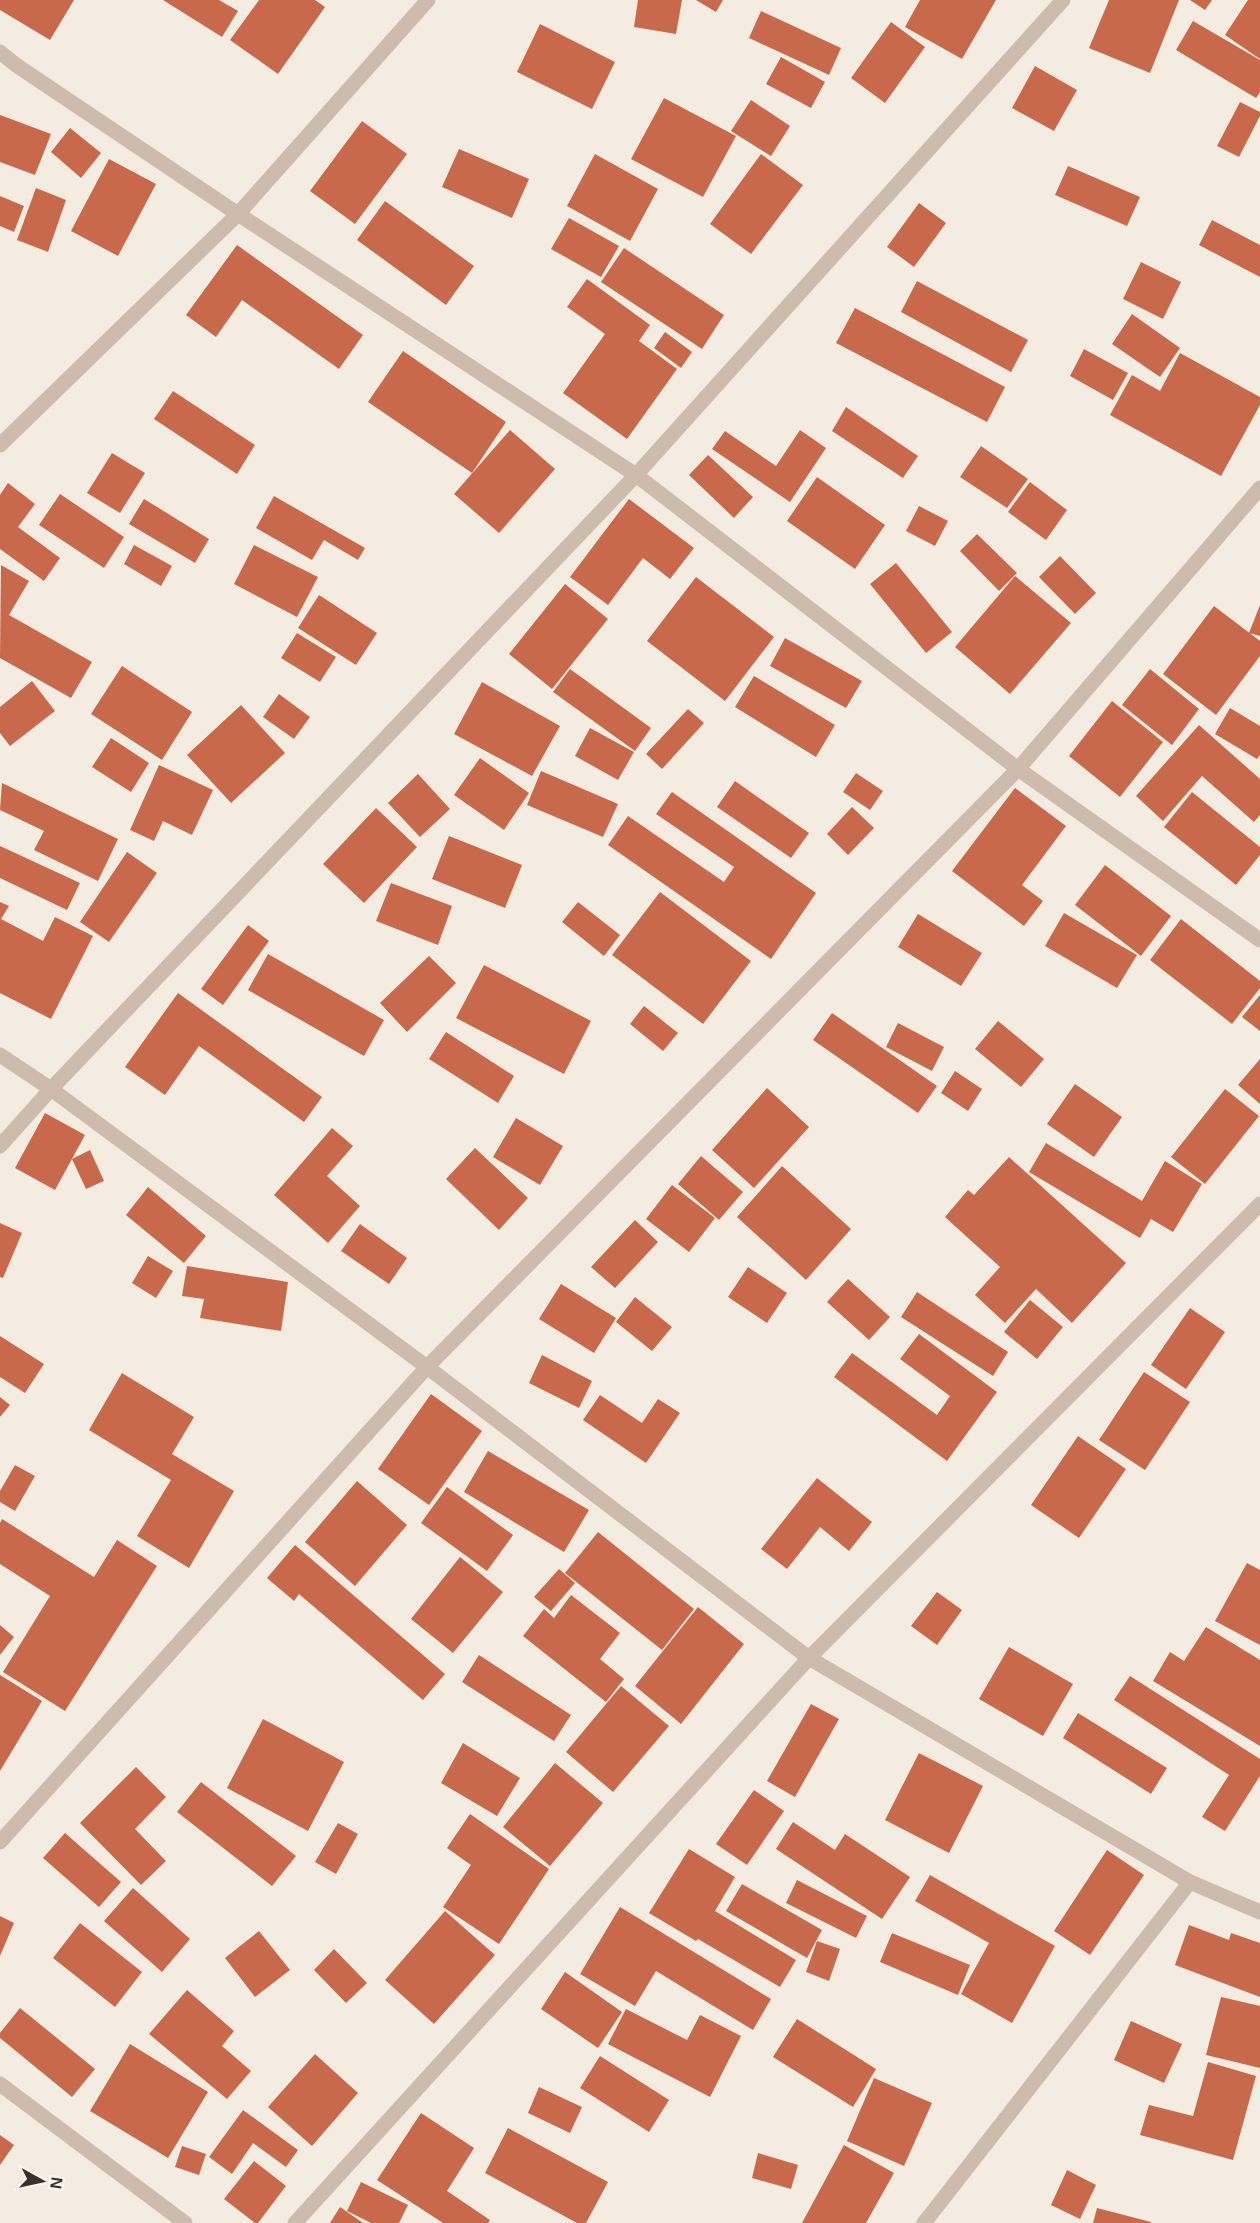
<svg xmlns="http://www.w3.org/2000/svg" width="1260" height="2223" viewBox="0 0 1260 2223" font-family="Arial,sans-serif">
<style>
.building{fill:#c8694b}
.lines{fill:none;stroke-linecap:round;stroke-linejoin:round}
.minor{stroke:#cdbbac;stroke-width:15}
</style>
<rect width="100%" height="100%" fill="#f4ebe1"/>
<!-- building -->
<path class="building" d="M 0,0 L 74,0 L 50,40 L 0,10 Z
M 163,0 L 219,0 L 238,11 L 222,37 Z
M 259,0 L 315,0 L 325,7 L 278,74 L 230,40 Z
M 638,0 L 682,0 L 676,34 L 634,27 Z
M 696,0 L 723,0 L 716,12 Z
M 920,0 L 996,0 L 962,59 L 905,27 Z
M 1109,0 L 1179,0 L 1150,73 L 1089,48 Z
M 1190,0 L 1212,0 L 1205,10 Z
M 1248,0 L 1260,0 L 1260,59 L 1225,35 Z
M 761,11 L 841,48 L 829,75 L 749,38 Z
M 1193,21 L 1260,60 L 1260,92 L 1256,98 L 1176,50 Z
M 891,22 L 925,47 L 885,103 L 851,78 Z
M 540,24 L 615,62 L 592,109 L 517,72 Z
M 781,57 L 825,82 L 811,108 L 766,84 Z
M 1035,66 L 1077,90 L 1054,131 L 1012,108 Z
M 664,98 L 736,136 L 703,197 L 631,159 Z
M 751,100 L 790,126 L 771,156 L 731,131 Z
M 1240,102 L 1260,112 L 1260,116 L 1239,157 L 1217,146 Z
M 0,115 L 51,134 L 35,175 L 0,162 Z
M 362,121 L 407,154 L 355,224 L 310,191 Z
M 70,128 L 101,153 L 81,178 L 51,152 Z
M 459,149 L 529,179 L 512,218 L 442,187 Z
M 595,154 L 658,189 L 630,241 L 567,206 Z
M 761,154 L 803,185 L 751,254 L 710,224 Z
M 109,159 L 156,184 L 118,256 L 71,231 Z
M 1068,166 L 1140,197 L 1127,226 L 1055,195 Z
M 36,188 L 66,200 L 48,252 L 17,240 Z
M 0,196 L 24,206 L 14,232 L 0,226 Z
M 385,201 L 474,266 L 446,305 L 357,240 Z
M 919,203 L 946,223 L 914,267 L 887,247 Z
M 569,218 L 619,246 L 601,277 L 551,249 Z
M 1212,220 L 1260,245 L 1260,277 L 1199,245 Z
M 237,245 L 363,335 L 339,369 L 242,300 L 216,337 L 186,315 Z
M 624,248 L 724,315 L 702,349 L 601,282 Z
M 1141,262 L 1181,282 L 1163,319 L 1123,299 Z
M 587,279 L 650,325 L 639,341 L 677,369 L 627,439 L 563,393 L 605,334 L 567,307 Z
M 917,281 L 1028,340 L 1011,372 L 901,312 Z
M 855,308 L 1005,387 L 987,422 L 836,343 Z
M 1132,314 L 1180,348 L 1160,377 L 1112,344 Z
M 665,332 L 692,352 L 681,368 L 654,348 Z
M 1084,349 L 1128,373 L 1113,400 L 1070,376 Z
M 403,351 L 506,422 L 472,473 L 368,402 Z
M 1180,353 L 1260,397 L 1260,405 L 1221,476 L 1110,415 L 1132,375 L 1160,391 Z
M 173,391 L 255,445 L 237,474 L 154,419 Z
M 846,407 L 918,456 L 903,478 L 832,431 Z
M 510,430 L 555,469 L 499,533 L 454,494 Z
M 800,430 L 826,448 L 790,502 L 712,449 L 725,431 L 776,466 Z
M 981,446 L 1028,479 L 1007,508 L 960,477 Z
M 112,453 L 145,473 L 120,513 L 87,493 Z
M 708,455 L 753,497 L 734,518 L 689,475 Z
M 817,477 L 885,525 L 855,569 L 787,521 Z
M 1030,482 L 1067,510 L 1046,540 L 1008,512 Z
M 8,483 L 35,504 L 18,527 L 60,558 L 44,581 L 0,549 L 0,495 Z
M 60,494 L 124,537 L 104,568 L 39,525 Z
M 274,496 L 365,548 L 358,560 L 324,540 L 312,560 L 256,528 Z
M 144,499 L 209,539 L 195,563 L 129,524 Z
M 629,499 L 694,548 L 670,579 L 643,558 L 608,605 L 570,577 Z
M 919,506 L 948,521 L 935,546 L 906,531 Z
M 977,534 L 1017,573 L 999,591 L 960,551 Z
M 134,545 L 172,566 L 161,586 L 124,564 Z
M 254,545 L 318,577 L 297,617 L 234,584 Z
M 1060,556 L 1096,593 L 1075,614 L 1039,577 Z
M 896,563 L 952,632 L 926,653 L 870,584 Z
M 1,565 L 29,581 L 9,615 L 92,662 L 71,698 L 0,658 Z
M 1015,576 L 1071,623 L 1010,694 L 955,647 Z
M 696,577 L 774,637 L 725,701 L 647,641 Z
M 565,584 L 608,619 L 552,689 L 509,654 Z
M 319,595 L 377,633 L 356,665 L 298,628 Z
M 1260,605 L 1260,636 L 1249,633 Z
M 1214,606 L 1260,641 L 1260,656 L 1216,715 L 1163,674 Z
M 297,633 L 336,657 L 320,682 L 281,658 Z
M 785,638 L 862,681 L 846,708 L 770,666 Z
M 122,666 L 192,712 L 162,760 L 91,714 Z
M 570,669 L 651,728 L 635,751 L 553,692 Z
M 1150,669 L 1199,709 L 1172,745 L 1122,705 Z
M 754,676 L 835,725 L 816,757 L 735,707 Z
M 32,681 L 55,711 L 10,746 L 0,733 L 0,707 Z
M 482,682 L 560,726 L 532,776 L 454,734 Z
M 279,694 L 310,717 L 294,739 L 263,717 Z
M 1112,701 L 1163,742 L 1120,797 L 1069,756 Z
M 241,705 L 285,753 L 231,803 L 187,755 Z
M 1230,708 L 1260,726 L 1260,755 L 1257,759 L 1215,734 Z
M 688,709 L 704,723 L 662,769 L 646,754 Z
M 1199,725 L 1260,779 L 1260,815 L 1254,822 L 1202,776 L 1163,821 L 1136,796 Z
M 590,728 L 634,752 L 618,780 L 575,756 Z
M 111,738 L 149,763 L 131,792 L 92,767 Z
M 480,758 L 529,793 L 504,830 L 454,795 Z
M 159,765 L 213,790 L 192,835 L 163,821 L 154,841 L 130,830 Z
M 541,771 L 618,804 L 603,837 L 527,805 Z
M 856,773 L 883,791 L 870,810 L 843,792 Z
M 418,774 L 450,809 L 420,837 L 388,803 Z
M 735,781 L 809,833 L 791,858 L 717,807 Z
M 2,783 L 118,839 L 98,881 L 34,850 L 44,831 L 0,810 Z
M 1015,788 L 1066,826 L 1022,885 L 1043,901 L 1024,926 L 952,871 Z
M 672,792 L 816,893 L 771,959 L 608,845 L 628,816 L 724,882 L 734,867 L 656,814 Z
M 1192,792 L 1260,847 L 1260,855 L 1236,885 L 1164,827 Z
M 852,807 L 874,828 L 848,855 L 827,834 Z
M 376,808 L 417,847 L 364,903 L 323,864 Z
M 449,836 L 522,865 L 505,908 L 432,879 Z
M 0,846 L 80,883 L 67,910 L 0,878 Z
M 127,852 L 157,873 L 109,942 L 80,922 Z
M 1105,865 L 1171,916 L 1141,956 L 1075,905 Z
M 391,883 L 452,906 L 438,945 L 376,921 Z
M 660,892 L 751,961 L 703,1024 L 612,955 Z
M 0,902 L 9,906 L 1,919 L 43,941 L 55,917 L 93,936 L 51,1019 L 0,993 Z
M 578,902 L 620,935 L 604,956 L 562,922 Z
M 1064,913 L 1137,955 L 1117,988 L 1045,946 Z
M 918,914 L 982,953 L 961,986 L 898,947 Z
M 1181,919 L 1260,981 L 1260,988 L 1232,1024 L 1150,960 Z
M 248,925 L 269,941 L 223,1005 L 201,989 Z
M 268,954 L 384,1020 L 364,1056 L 248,990 Z
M 429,956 L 456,983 L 407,1032 L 380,1003 Z
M 484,965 L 591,1021 L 564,1074 L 456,1018 Z
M 178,993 L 322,1097 L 304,1122 L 199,1046 L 165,1095 L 125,1067 Z
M 1260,995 L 1260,1031 L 1242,1017 Z
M 644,1006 L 678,1033 L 663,1051 L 630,1024 Z
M 832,1013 L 937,1086 L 918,1113 L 813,1040 Z
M 998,1021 L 1044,1059 L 1021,1087 L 975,1049 Z
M 898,1023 L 944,1047 L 932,1071 L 886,1047 Z
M 446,1032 L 514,1076 L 498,1103 L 429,1059 Z
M 1260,1059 L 1260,1104 L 1238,1085 Z
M 955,1071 L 982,1089 L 968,1111 L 941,1093 Z
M 1075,1084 L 1122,1117 L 1094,1157 L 1047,1124 Z
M 767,1088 L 809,1127 L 754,1188 L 712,1150 Z
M 1225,1089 L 1259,1116 L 1205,1184 L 1171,1157 Z
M 45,1113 L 85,1135 L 55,1190 L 15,1168 Z
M 516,1118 L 563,1146 L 540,1185 L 493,1157 Z
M 332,1128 L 353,1146 L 327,1176 L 360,1206 L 328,1243 L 274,1195 Z
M 1046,1143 L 1142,1201 L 1165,1161 L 1202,1184 L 1173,1232 L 1151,1219 L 1140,1238 L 1029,1172 Z
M 475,1148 L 528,1198 L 499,1230 L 446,1179 Z
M 90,1150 L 104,1181 L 86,1189 L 72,1159 Z
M 701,1156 L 743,1192 L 719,1220 L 678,1184 Z
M 1009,1157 L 1126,1263 L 1072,1323 L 1036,1289 L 1005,1323 L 975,1295 L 1000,1267 L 945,1217 L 968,1190 L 974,1195 Z
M 782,1166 L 851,1229 L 806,1280 L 737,1217 Z
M 672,1185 L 715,1218 L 689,1252 L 646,1219 Z
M 148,1187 L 206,1236 L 184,1263 L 126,1215 Z
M 635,1220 L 658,1242 L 615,1288 L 591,1267 Z
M 0,1223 L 22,1233 L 3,1278 L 0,1277 Z
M 360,1224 L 407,1258 L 389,1284 L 341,1251 Z
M 148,1256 L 173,1271 L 156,1298 L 132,1283 Z
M 187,1266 L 288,1282 L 281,1331 L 200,1318 L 204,1299 L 182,1296 Z
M 748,1267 L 787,1293 L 767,1323 L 728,1297 Z
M 848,1279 L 890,1317 L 869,1340 L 827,1302 Z
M 561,1284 L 616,1318 L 594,1353 L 539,1319 Z
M 917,1292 L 1008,1352 L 993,1376 L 901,1317 Z
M 635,1297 L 672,1327 L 652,1351 L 616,1322 Z
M 1030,1300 L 1063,1327 L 1037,1359 L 1004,1332 Z
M 1190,1308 L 1225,1332 L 1186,1389 L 1151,1365 Z
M 919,1334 L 997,1392 L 947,1461 L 834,1377 L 852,1353 L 937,1415 L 950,1396 L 900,1359 Z
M 0,1336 L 44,1364 L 25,1393 L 0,1377 Z
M 542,1355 L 592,1381 L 579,1408 L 529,1383 Z
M 1144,1372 L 1190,1402 L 1145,1470 L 1099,1440 Z
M 122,1373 L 194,1417 L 172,1454 L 234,1491 L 189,1568 L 137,1536 L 171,1480 L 89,1430 Z
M 431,1394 L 482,1431 L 429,1505 L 378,1469 Z
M 600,1395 L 642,1423 L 658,1399 L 680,1413 L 646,1463 L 583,1420 Z
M 0,1397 L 10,1405 L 0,1417 Z
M 1078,1436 L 1126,1469 L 1079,1538 L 1031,1505 Z
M 488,1451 L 589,1510 L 564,1552 L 464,1492 Z
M 15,1465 L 35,1476 L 15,1511 L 0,1502 L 0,1491 Z
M 817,1478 L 872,1522 L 849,1551 L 820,1527 L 787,1569 L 761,1549 Z
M 357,1481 L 407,1525 L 355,1586 L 305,1542 Z
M 447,1487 L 513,1535 L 487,1571 L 421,1523 Z
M 2,1519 L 94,1577 L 117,1540 L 157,1566 L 65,1711 L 3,1672 L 50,1596 L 0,1564 L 0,1523 Z
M 598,1532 L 694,1609 L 662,1650 L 565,1573 Z
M 295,1545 L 445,1674 L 423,1700 L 299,1594 L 294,1601 L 267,1578 Z
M 460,1557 L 503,1592 L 453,1653 L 411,1619 Z
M 1247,1563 L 1260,1570 L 1260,1645 L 1215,1621 Z
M 559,1569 L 575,1583 L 551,1611 L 534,1597 Z
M 937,1592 L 962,1610 L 937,1645 L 911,1626 Z
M 571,1595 L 620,1633 L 600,1659 L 624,1679 L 606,1702 L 523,1636 L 544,1609 L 554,1618 Z
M 698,1607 L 744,1644 L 681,1724 L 635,1686 Z
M 0,1625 L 14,1637 L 0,1655 Z
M 1206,1627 L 1260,1660 L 1260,1746 L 1153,1681 L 1170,1652 L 1184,1661 Z
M 1009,1647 L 1073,1684 L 1043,1736 L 979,1699 Z
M 479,1655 L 571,1715 L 554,1741 L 462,1682 Z
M 0,1675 L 42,1701 L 0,1771 Z
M 1130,1676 L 1260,1759 L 1260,1776 L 1225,1831 L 1202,1817 L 1229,1775 L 1114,1700 Z
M 621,1686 L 669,1726 L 613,1792 L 566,1752 Z
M 811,1704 L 839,1719 L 795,1797 L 767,1781 Z
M 1078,1713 L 1167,1768 L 1151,1794 L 1063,1738 Z
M 263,1719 L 344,1762 L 308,1831 L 227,1788 Z
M 463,1743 L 520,1778 L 497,1816 L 441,1783 Z
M 919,1753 L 983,1786 L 949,1853 L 885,1820 Z
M 555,1763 L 603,1803 L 550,1866 L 503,1827 Z
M 136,1767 L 166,1797 L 135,1829 L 166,1861 L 141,1885 L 80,1823 Z
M 201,1782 L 296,1856 L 272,1886 L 177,1812 Z
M 754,1790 L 784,1811 L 747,1865 L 716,1844 Z
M 470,1814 L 549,1869 L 499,1944 L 443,1907 L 471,1865 L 447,1848 Z
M 793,1822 L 835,1850 L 845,1834 L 910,1877 L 882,1919 L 776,1849 Z
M 338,1823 L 358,1834 L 336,1874 L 315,1862 Z
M 65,1833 L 121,1882 L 99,1907 L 43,1858 Z
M 689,1849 L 735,1877 L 715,1911 L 796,1960 L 780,1987 L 698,1939 L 696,1941 L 649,1913 Z
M 1107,1850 L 1144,1875 L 1090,1955 L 1054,1931 Z
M 930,1875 L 1055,1946 L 1012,2023 L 961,1994 L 989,1943 L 915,1901 Z
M 797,1880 L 867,1916 L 856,1938 L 786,1903 Z
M 742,1884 L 822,1930 L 807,1958 L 726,1911 Z
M 133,1888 L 190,1939 L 162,1972 L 104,1921 Z
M 620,1907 L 771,1999 L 753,2030 L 656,1971 L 635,2006 L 580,1974 Z
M 445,1911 L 495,1955 L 434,2024 L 385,1980 Z
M 0,1916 L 14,1923 L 0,1956 Z
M 80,1923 L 142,1972 L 115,2007 L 53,1958 Z
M 1189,1925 L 1229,1940 L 1231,1933 L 1260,1943 L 1260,1997 L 1175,1965 Z
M 259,1931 L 290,1970 L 255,1997 L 225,1958 Z
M 892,1933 L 970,1965 L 958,1995 L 880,1962 Z
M 817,1941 L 840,1949 L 829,1981 L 806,1972 Z
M 334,1949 L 367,1983 L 346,2003 L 314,1970 Z
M 565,1972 L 622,2012 L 598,2048 L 541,2009 Z
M 187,1990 L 234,2031 L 222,2046 L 251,2071 L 227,2099 L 149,2034 Z
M 1221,1997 L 1260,2006 L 1260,2068 L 1206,2055 Z
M 20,2008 L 95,2069 L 72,2097 L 0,2038 L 0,2033 Z
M 626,2009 L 687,2040 L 700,2015 L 741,2036 L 710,2097 L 608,2044 Z
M 797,2019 L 876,2069 L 853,2107 L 773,2057 Z
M 1131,2021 L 1182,2044 L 1164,2083 L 1114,2060 Z
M 130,2044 L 208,2092 L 168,2158 L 90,2111 Z
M 315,2054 L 358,2093 L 312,2146 L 268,2107 Z
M 600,2056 L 669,2100 L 649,2132 L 580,2088 Z
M 1208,2062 L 1256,2076 L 1233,2160 L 1140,2135 L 1149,2105 L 1193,2116 Z
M 874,2078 L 932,2103 L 904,2166 L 847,2141 Z
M 539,2087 L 582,2107 L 570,2133 L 528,2113 Z
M 243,2110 L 298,2150 L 286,2167 L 253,2143 L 232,2174 L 209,2157 Z
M 421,2113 L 474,2148 L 447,2191 L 490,2220 L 488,2223 L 443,2223 L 377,2180 Z
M 508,2128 L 608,2182 L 586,2223 L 577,2223 L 485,2173 Z
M 0,2135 L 14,2145 L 0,2165 Z
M 844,2145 L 894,2173 L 866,2223 L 802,2223 Z
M 182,2146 L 206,2154 L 199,2175 L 175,2167 Z
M 758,2153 L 798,2165 L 791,2189 L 752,2178 Z
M 254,2161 L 286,2186 L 258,2223 L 255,2223 L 224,2199 Z
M 1067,2170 L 1096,2185 L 1080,2219 L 1051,2205 Z
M 361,2182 L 408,2205 L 399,2223 L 371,2223 L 347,2211 Z
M 340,2207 L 343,2209 L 363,2223 L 330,2223 Z
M 1097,2208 L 1151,2222 L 1151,2223 L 1093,2223 Z"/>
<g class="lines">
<!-- minor -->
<path class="minor" d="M 0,52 L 16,65 L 238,214 L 636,475 L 1018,769 L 1260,940
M 0,445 L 238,214 L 428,0
M 0,1055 L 51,1089 L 427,1367 L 809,1658 L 1190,1882 L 1260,1912
M 0,1146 L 51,1089 L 636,475 L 1063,0
M 0,1842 L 427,1367 L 1018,769 L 1260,488
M 0,2084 L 185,2223
M 295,2223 L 809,1658 L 1260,1204
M 924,2223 L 1190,1882"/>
</g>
<!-- north arrow -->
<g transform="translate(42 2181) rotate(98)" stroke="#fbf5ee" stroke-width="4.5" paint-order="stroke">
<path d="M0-4.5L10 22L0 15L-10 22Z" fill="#3b302b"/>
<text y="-9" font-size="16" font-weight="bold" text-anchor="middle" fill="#3b302b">N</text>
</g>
</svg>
